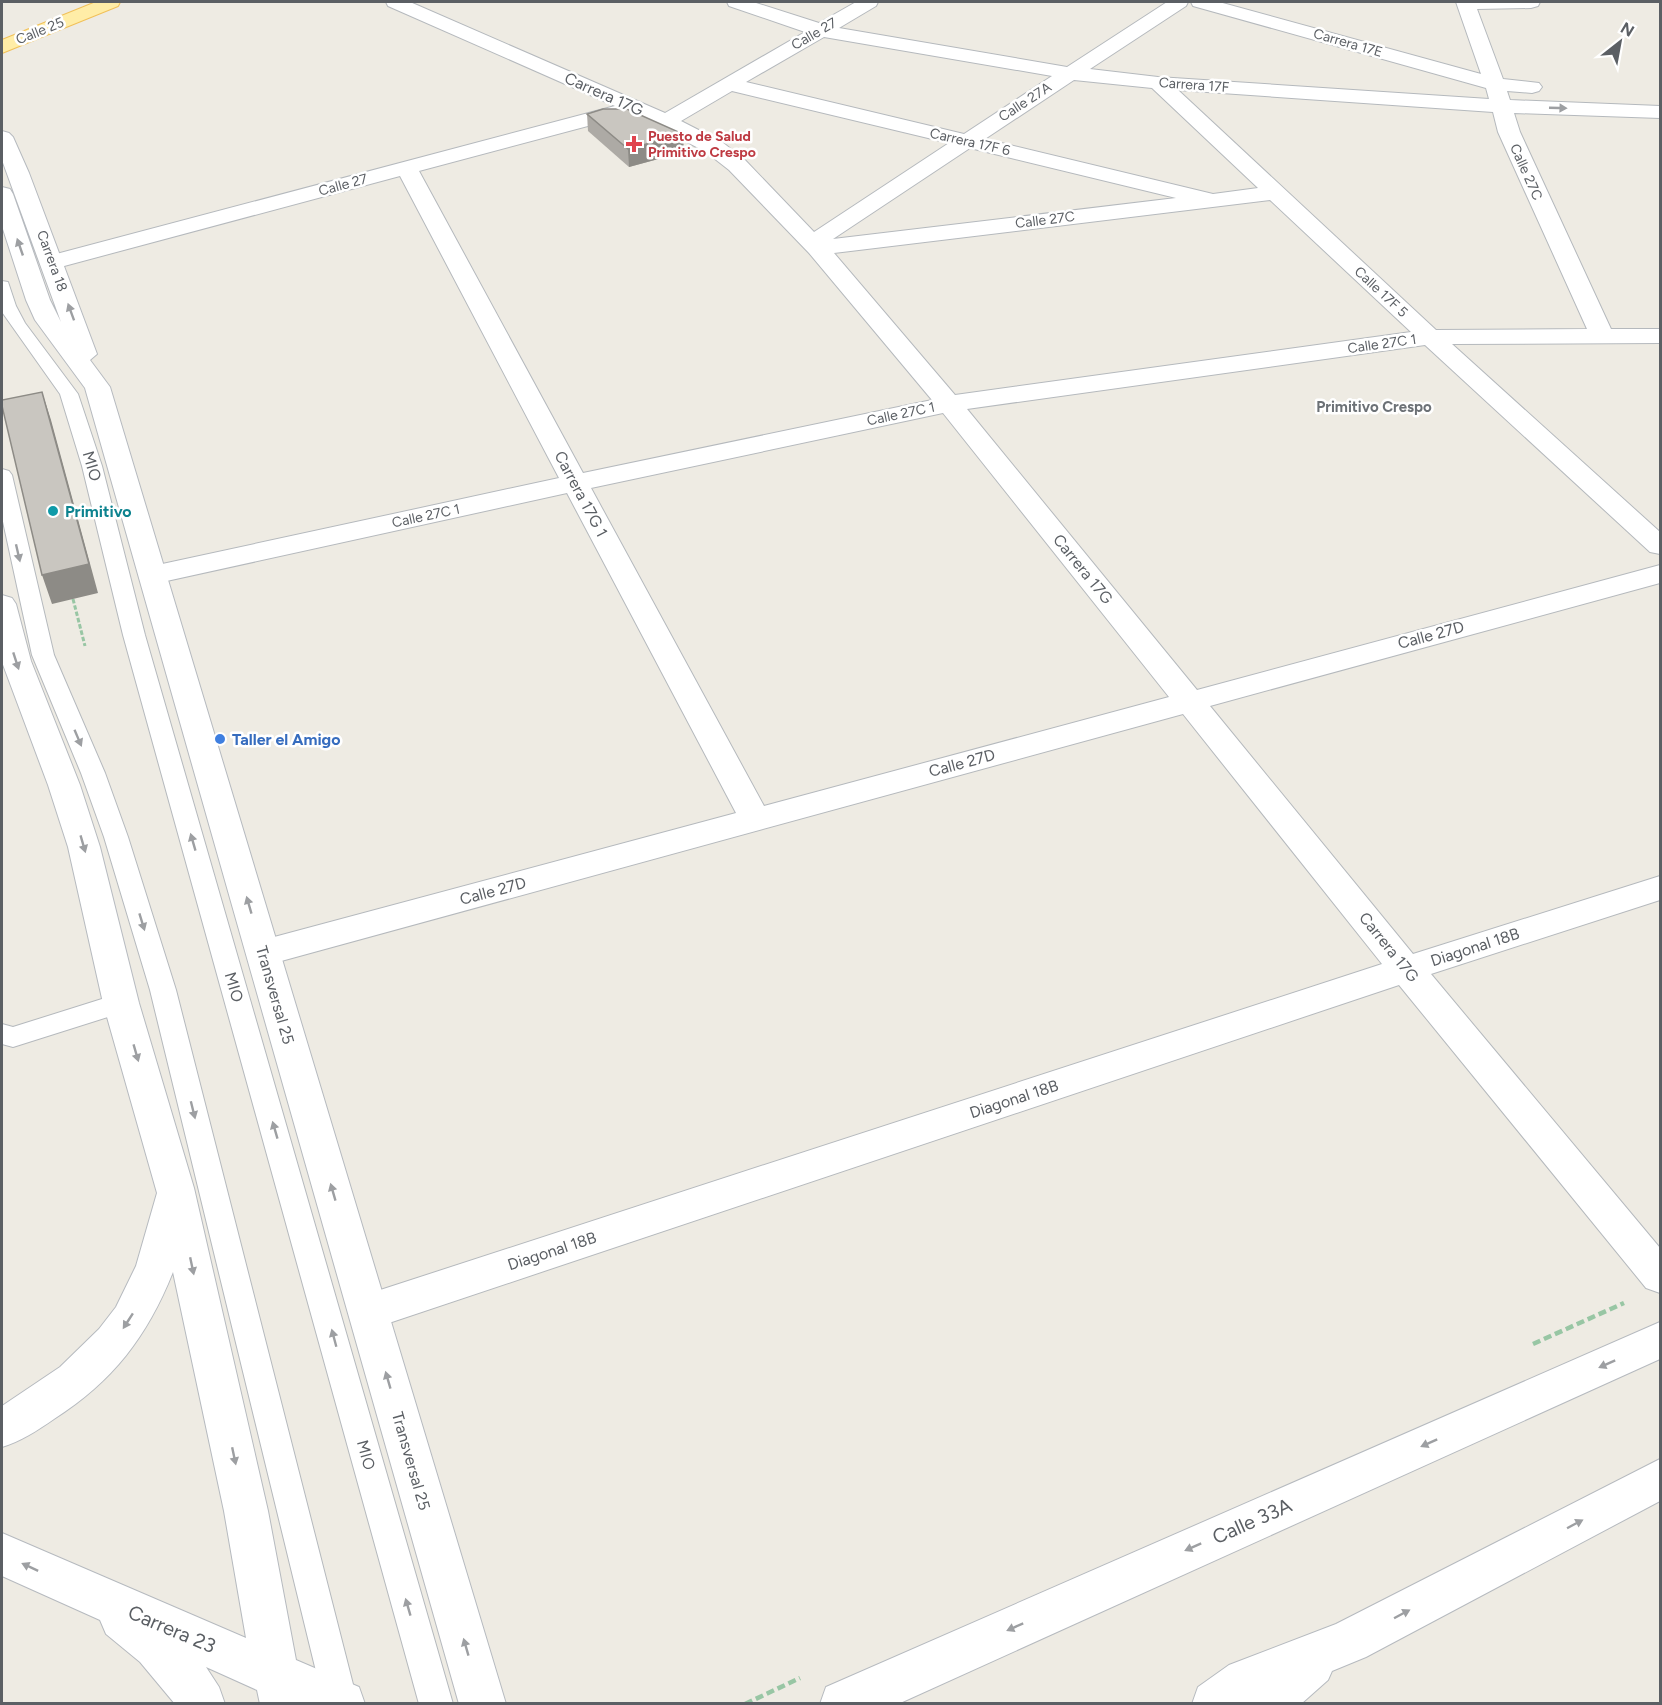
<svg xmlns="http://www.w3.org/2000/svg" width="1662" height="1705" viewBox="0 0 1662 1705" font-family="Figtree,sans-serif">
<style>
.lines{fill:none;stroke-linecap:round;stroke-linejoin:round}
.lane-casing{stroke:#b5b9bd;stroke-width:2}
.street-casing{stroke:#b5b9bd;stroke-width:2}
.secondary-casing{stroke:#b6babf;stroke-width:2}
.primary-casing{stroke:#f1c059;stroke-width:2}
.path-far1{stroke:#98c6a4;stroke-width:3;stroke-dasharray:4.5 2;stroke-linecap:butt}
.path{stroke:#98c6a4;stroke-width:4.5;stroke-dasharray:8 4;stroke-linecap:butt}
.lane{fill:#fff;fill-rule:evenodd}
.street{fill:#fff;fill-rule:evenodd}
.secondary{fill:#fff;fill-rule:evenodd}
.primary{fill:#ffeda7;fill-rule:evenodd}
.wall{fill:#adaaa5}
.shaded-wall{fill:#8d8b86}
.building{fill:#c9c6c0;stroke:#8d8b86;stroke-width:1.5}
.oneway{fill:#9d9fa2}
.health-dot{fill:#e0444e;stroke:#fff;stroke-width:2}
.culture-dot{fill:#0f9aa8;stroke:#fff;stroke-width:2}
.shop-dot{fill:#3f7fe0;stroke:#fff;stroke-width:2}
.labels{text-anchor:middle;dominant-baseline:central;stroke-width:5;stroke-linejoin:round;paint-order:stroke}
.far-street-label{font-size:14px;fill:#5b5f64;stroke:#fff}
.far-health-label{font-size:14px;font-weight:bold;fill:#be3a42;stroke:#fff;text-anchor:start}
.far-neighbourhood-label{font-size:15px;font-weight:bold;fill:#6c7176;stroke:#fff}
.street-label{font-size:16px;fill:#5b5f64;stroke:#fff}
.culture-label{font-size:16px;font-weight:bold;fill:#0d838f;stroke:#fff;text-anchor:start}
.shop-label{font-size:16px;font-weight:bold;fill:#366cbe;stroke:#fff;text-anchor:start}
.near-street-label{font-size:20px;fill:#5b5f64;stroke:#fff}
</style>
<rect width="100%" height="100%" fill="#eeebe3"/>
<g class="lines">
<!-- lane casing -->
<g class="lane-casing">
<path id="lane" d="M 2,281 L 8,282 L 16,306 L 25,323 L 78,394 L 102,466 L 145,635 L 453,1704 L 419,1704 L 123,635 L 82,466 L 60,394 L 2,312 Z
M 2,469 L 9,471 L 12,475 L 54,655 L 105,773 L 128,837 L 176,990 L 358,1704 L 324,1704 L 150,990 L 104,837 L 81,773 L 32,655 L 2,517 Z
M 121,993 L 130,996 L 134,1003 L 130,1010 L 13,1047 L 2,1044 L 2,1024 L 13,1027 Z"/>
</g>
<!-- street casing -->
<g class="street-casing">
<path id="street" d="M 386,2 L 410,2 L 665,113 L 805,32 L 729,6 L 727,2 L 753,2 L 819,23 L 856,2 L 878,2 L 876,6 L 839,28 L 1067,67 L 1167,2 L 1188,2 L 1186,6 L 1090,69 L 1158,77 L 1489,99 L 1486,88 L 1193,6 L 1191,2 L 1219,2 L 1481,74 L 1456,2 L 1540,2 L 1538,6 L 1531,8 L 1477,9 L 1503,79 L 1539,83 L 1542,87 L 1539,91 L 1532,93 L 1507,91 L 1510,100 L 1660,106 L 1660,118 L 1514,113 L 1520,132 L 1611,329 L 1660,329 L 1660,343 L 1452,344 L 1660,532 L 1660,554 L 1650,552 L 1425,345 L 967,409 L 1197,690 L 1660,565 L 1660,583 L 1210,706 L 1413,954 L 1660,876 L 1660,900 L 1431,974 L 1660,1248 L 1660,1293 L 1646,1288 L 1399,985 L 368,1330 L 354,1324 L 348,1312 L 354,1300 L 368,1294 L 1382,964 L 1183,714 L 263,966 L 251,962 L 246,953 L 251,944 L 263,940 L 736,813 L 567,493 L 153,584 L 143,581 L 139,575 L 143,569 L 153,566 L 559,478 L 400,176 L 53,269 L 45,267 L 41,262 L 45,257 L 615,106 L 388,6 ZM 824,37 L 1052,76 L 964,134 L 746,82 ZM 1074,80 L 1152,88 L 1258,188 L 1213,194 L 985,139 ZM 1178,90 L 1493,112 L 1498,132 L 1587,329 L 1436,330 ZM 732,91 L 949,143 L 814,232 L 745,160 L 722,142 L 681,121 ZM 633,114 L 706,152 L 729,170 L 809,253 L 932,400 L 583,473 L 419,171 ZM 970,148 L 1176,198 L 833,239 ZM 1270,200 L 1411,332 L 955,395 L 834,253 ZM 943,413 L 1169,697 L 764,806 L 591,488 Z"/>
</g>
<!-- secondary casing -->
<g class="secondary-casing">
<path id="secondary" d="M 2,131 L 9,133 L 13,137 L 29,173 L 97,354 L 90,360 L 110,387 L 506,1704 L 459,1704 L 85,388 L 35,320 L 26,300 L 2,226 L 2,187 L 10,189 L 13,194 L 50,300 L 61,322 L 2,160 Z
M 2,595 L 12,598 L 16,604 L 31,661 L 80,785 L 100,847 L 139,1003 L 194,1188 L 268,1511 L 296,1660 L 359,1687 L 365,1704 L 260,1704 L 257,1690 L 206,1667 L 219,1687 L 225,1704 L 175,1704 L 140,1662 L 106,1634 L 100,1620 L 2,1576 L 2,1533 L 246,1638 L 224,1511 L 173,1272 C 147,1337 113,1381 54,1419 C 38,1430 20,1442 2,1447 L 2,1406 L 60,1367 L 99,1329 L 116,1307 L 136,1266 L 157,1193 L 103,1003 L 68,847 L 48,785 L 2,662 Z
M 1660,1322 L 1660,1359 L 898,1704 L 820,1704 L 826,1687 Z
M 1660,1459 L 1660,1501 L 1366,1657 L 1332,1671 L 1328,1680 L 1301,1704 L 1192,1704 L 1198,1687 L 1229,1665 L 1336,1624 Z"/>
</g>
<!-- primary casing -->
<g class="primary-casing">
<path id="primary" d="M 96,2 L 120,2 L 118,6 L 2,53 L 2,40 Z"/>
</g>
<!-- path-far1 -->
<path class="path-far1" d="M 73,599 L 85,646"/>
<!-- path -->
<path class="path" d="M 1533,1344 L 1624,1303
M 745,1704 L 800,1678"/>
<!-- lane -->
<use href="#lane" class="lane"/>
<!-- street -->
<use href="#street" class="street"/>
<!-- secondary -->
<use href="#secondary" class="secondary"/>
<!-- primary -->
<use href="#primary" class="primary"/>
</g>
<!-- wall -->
<path class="wall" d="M 587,114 L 684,152 L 629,167 L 588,131 Z"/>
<!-- shaded-wall -->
<path class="shaded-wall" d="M 683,134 L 684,152 L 629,167 L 628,149 Z
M 42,392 L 51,420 L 98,593 L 52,604 L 42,575 Z"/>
<!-- building -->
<path class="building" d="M 603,109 L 627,109 L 683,134 L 628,149 L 587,114 Z
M 42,392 L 89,564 L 42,575 L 2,406 L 2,400 Z"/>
<!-- one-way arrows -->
<defs><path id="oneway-solid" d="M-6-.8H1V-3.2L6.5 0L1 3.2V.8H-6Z" transform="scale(1.5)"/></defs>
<g class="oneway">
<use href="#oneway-solid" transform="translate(1558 108) rotate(2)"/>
<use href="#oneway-solid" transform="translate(20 247) rotate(-109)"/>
<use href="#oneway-solid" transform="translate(71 312) rotate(-110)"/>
<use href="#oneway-solid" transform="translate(18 553) rotate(77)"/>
<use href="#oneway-solid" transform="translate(16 661) rotate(72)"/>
<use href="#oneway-solid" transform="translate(78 738) rotate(67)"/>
<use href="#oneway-solid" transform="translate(193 842) rotate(-106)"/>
<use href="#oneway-solid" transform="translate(83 844) rotate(74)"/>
<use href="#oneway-solid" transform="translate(249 905) rotate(-106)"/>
<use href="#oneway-solid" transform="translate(142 922) rotate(73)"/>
<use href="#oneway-solid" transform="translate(136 1053) rotate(74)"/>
<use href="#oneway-solid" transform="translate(193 1110) rotate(76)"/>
<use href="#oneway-solid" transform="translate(275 1130) rotate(-106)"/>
<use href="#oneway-solid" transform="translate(333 1192) rotate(-106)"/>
<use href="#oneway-solid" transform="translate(192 1266) rotate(78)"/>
<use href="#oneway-solid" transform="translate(128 1321) rotate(123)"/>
<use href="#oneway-solid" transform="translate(334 1338) rotate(-105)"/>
<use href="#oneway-solid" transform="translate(1607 1364) rotate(156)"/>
<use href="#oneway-solid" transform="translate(388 1380) rotate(-106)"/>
<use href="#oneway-solid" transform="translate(1429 1443) rotate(156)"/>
<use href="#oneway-solid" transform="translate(234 1456) rotate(78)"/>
<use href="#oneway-solid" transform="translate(1575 1524) rotate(-28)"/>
<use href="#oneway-solid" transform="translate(1193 1547) rotate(156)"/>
<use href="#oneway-solid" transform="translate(30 1567) rotate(-155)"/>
<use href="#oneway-solid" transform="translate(408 1607) rotate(-106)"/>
<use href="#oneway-solid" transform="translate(1402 1614) rotate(-28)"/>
<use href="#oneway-solid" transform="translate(1015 1627) rotate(156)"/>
<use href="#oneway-solid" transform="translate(466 1647) rotate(-106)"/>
</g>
<!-- markers -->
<path class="health-dot" d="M631 135h6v6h6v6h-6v6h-6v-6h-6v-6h6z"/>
<circle class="culture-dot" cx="53" cy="511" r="6"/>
<circle class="shop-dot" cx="220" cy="739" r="6"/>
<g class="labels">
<!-- far-street labels -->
<g class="far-street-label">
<text transform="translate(40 31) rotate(-22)">Calle 25</text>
<text transform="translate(814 34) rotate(-30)">Calle 27</text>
<text transform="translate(1348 43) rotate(16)">Carrera 17E</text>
<text transform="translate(1194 85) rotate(4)">Carrera 17F</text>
<text transform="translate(1025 102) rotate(-33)">Calle 27A</text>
<text transform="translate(970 142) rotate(13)">Carrera 17F 6</text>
<text transform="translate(1526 172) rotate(66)">Calle 27C</text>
<text transform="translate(343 185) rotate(-15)">Calle 27</text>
<text transform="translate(1045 220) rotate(-7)">Calle 27C</text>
<text transform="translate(52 261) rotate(70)">Carrera 18</text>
<text transform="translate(1381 292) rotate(43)">Calle 17F 5</text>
<text transform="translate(1382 344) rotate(-8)">Calle 27C 1</text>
<text transform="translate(901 414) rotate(-12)">Calle 27C 1</text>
<text transform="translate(426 516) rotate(-12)">Calle 27C 1</text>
</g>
<!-- far-health labels -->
<g class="far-health-label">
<text x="648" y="136">Puesto de Salud<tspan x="648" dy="16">Primitivo Crespo</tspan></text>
</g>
<!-- far-neighbourhood labels -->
<g class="far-neighbourhood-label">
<text x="1374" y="407">Primitivo Crespo</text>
</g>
<!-- street labels -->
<g class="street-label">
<text transform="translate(604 94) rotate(24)">Carrera 17G</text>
<text transform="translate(92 466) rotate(74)">MIO</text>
<text transform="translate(581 494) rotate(62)">Carrera 17G 1</text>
<text transform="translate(1083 569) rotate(51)">Carrera 17G</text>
<text transform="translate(1431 635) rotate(-15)">Calle 27D</text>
<text transform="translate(962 763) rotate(-15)">Calle 27D</text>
<text transform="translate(493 891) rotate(-15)">Calle 27D</text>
<text transform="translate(1389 947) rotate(51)">Carrera 17G</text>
<text transform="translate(1475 947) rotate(-18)">Diagonal 18B</text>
<text transform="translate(234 987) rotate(74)">MIO</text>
<text transform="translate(275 995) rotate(74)">Transversal 25</text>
<text transform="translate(1014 1099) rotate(-18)">Diagonal 18B</text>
<text transform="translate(552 1251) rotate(-18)">Diagonal 18B</text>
<text transform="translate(366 1455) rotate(75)">MIO</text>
<text transform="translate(411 1461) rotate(74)">Transversal 25</text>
</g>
<!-- culture labels -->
<g class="culture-label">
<text x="65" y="511">Primitivo</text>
</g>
<!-- shop labels -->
<g class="shop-label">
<text x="232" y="739">Taller el Amigo</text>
</g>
<!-- near-street labels -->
<g class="near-street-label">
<text transform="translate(1252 1521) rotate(-24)">Calle 33A</text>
<text transform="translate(172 1629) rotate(23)">Carrera 23</text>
</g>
</g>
<!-- border -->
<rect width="1662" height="1705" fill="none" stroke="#5b5f64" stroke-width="6"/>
<!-- north arrow -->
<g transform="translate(1620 42) rotate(31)" stroke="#ffffff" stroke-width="4.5" paint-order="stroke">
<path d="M0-4.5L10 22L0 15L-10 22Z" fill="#5b5f64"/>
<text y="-9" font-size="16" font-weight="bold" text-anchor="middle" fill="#5b5f64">N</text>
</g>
</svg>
